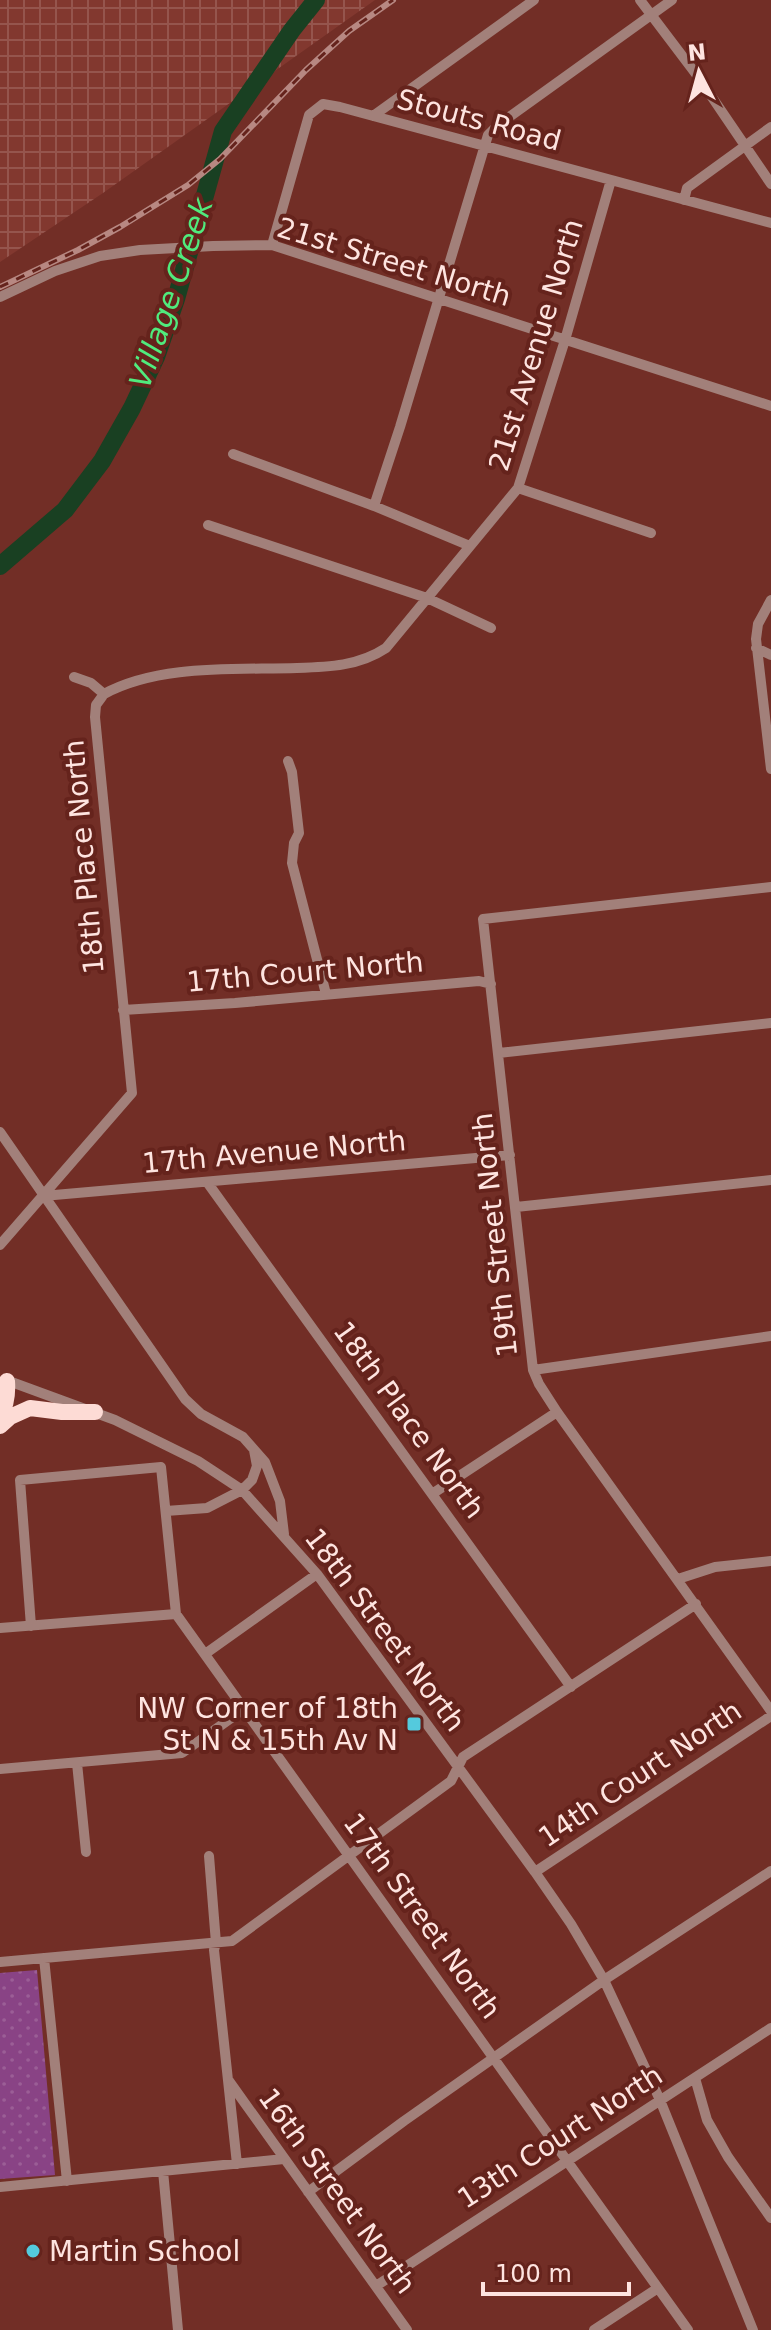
<svg xmlns="http://www.w3.org/2000/svg" width="771" height="2330" viewBox="0 0 771 2330" font-family="'DejaVu Sans',sans-serif">
<style>
.industrial{fill:url(#industrial-grid)}
.park{fill:url(#park-dots)}
.lines{fill:none;stroke-linecap:round;stroke-linejoin:round}
.river{stroke:#194022;stroke-width:18}
.minor{stroke:#a2807a;stroke-width:10}
.highway{stroke:#fddbd5;stroke-width:16}
.rail-casing{stroke:#b78882;stroke-width:6}
.rail{stroke:#65231c;stroke-width:3;stroke-dasharray:9;stroke-linecap:butt}
.poi-dot{fill:#54cadd;stroke:#65231c;stroke-width:3}
.labels{text-anchor:middle;dominant-baseline:central;stroke-width:8;stroke-linejoin:round;paint-order:stroke}
.street-label{font-size:28px;fill:#fee4e0;stroke:#65231c}
.poi-label{font-size:28px;fill:#fee4e0;stroke:#65231c;text-anchor:end}
.water-label{font-size:30px;font-style:italic;fill:#50eb7d;stroke:#65231c}
</style>
<defs>
<pattern id="industrial-grid" width="8" height="8" patternUnits="userSpaceOnUse" patternTransform="scale(2)"><rect width="8" height="8" fill="#82382f"/><path d="M0 4h8M4 0v8" fill="none" stroke="#95554d"/></pattern>
<pattern id="park-dots" width="8" height="8" patternUnits="userSpaceOnUse" patternTransform="scale(2)"><rect width="8" height="8" fill="#894385"/><path d="M2 2h.1M6 6h.1" fill="none" stroke="#9b5e96" stroke-width="1.8" stroke-linecap="round"/></pattern>
</defs>
<rect width="100%" height="100%" fill="#722e26"/>
<!-- industrial -->
<path class="industrial" d="M 0,0 L 375,0 L 103,193 L 0,262 Z"/>
<!-- park -->
<path class="park" d="M 37,1970 L 55,2175 L 0,2179 L 0,1973 Z"/>
<g class="lines">
<!-- river -->
<path class="river" d="M 0,566 L 65,510 L 102,461 L 132,408 L 156,357 L 176,299 L 223,131 L 292,30 L 316,0"/>
<!-- minor -->
<path class="minor" d="M 640,0 L 699,78 L 771,184
M 373,116 L 534,0
M 684,200 L 687,188 L 771,127
M 272,245 L 309,115 L 323,104 L 340,107 L 771,223
M 0,297 L 55,271 L 100,256 L 140,250 L 213,246 L 272,245 L 771,406
M 233,454 L 374,506 L 470,546
M 518,488 L 651,533
M 374,506 L 400,427 L 488,135 L 498,125 L 672,0
M 208,525 L 427,598 L 491,628
M 771,600 L 758,624 L 756,639 L 771,769
M 756,648 L 771,655
M 104,694 C 159,664 235,670 297,668 C 329,667 359,666 386,648 L 518,488 L 565,340 L 611,180
M 288,761 L 292,772 L 299,833 L 294,843 L 292,863 L 326,994
M 771,887 L 483,919 L 533,1370 L 539,1384 L 557,1412 L 771,1711
M 123,1010 L 235,1003 L 479,981 L 491,984
M 499,1053 L 771,1023
M 0,1132 L 185,1399 L 201,1414 L 243,1437 L 265,1462 L 280,1501 L 284,1534
M 207,1182 L 571,1687
M 43,1196 L 510,1155
M 516,1207 L 771,1180
M 0,1245 L 132,1093 L 95,717 L 96,705 L 104,694 L 91,683 L 74,677
M 533,1370 L 771,1336
M 6,1380 L 115,1420 L 198,1461 L 242,1490 L 317,1574 L 535,1872 L 571,1924 L 604,1980 L 660,2100 L 753,2330
M 432,1494 L 557,1412
M 166,1511 L 207,1508 L 242,1490 L 252,1480 L 257,1466 L 254,1450
M 678,1579 L 715,1567 L 771,1561
M 31,1626 L 20,1480 L 161,1467 L 176,1614 L 688,2330
M 0,1628 L 176,1614
M 205,1654 L 317,1574
M 77,1763 L 86,1852
M 0,1769 L 182,1753 L 244,1709
M 209,1856 L 216,1943 L 214,1950 L 237,2164
M 535,1872 L 771,1716
M 44,1958 L 67,2181
M 0,1962 L 232,1941 L 451,1781 L 463,1757 L 696,1604
M 695,2078 L 707,2120 L 728,2157 L 771,2218
M 229,2081 L 407,2330
M 163,2171 L 178,2330
M 0,2187 L 284,2159
M 308,2192 L 404,2121 L 604,1980 L 771,1871
M 376,2286 L 771,2028
M 594,2330 L 658,2288"/>
<!-- highway -->
<path class="highway" d="M 0,1417 C 6,1406 8,1394 7,1381
M 0,1426 L 10,1417 L 30,1408 L 62,1412 L 95,1412"/>
<!-- rail casing -->
<g class="rail-casing">
<path id="rail" d="M 0,287 L 78,250 L 120,227 L 188,185 L 220,159 L 306,70 L 349,31 L 393,0"/>
</g>
<!-- rail -->
<use href="#rail" class="rail"/>
</g>
<!-- markers -->
<g class="poi-dot">
<rect x="406" y="1716" width="16" height="16" rx="4"/>
<circle cx="33" cy="2251" r="8"/>
</g>
<g class="labels">
<!-- street labels -->
<g class="street-label">
<text transform="translate(479 120) rotate(15)">Stouts Road</text>
<text transform="translate(394 262) rotate(17)">21st Street North</text>
<text transform="translate(536 345) rotate(-73)">21st Avenue North</text>
<text transform="translate(84 857) rotate(-95)">18th Place North</text>
<text transform="translate(305 972) rotate(-5)">17th Court North</text>
<text transform="translate(274 1152) rotate(-5)">17th Avenue North</text>
<text transform="translate(495 1235) rotate(-96)">19th Street North</text>
<text transform="translate(409 1420) rotate(54)">18th Place North</text>
<text transform="translate(385 1630) rotate(53)">18th Street North</text>
<text transform="translate(640 1774) rotate(-34)">14th Court North</text>
<text transform="translate(422 1916) rotate(54)">17th Street North</text>
<text transform="translate(560 2137) rotate(-33)">13th Court North</text>
<text transform="translate(337 2191) rotate(54)">16th Street North</text>
</g>
<!-- poi labels -->
<g class="poi-label">
<text x="398" y="1708">NW Corner of 18th<tspan x="398" dy="32">St N &amp; 15th Av N</tspan></text>
<text x="49" y="2251" text-anchor="start">Martin School</text>
</g>
<!-- water labels -->
<g class="water-label">
<text transform="translate(171 293) rotate(-71)">Village Creek</text>
</g>
</g>
<!-- north arrow -->
<g transform="translate(699 72) rotate(354)" stroke="#65231c" stroke-width="6" paint-order="stroke">
<path d="M0-6L14 30L0 20L-14 30Z" fill="#fee4e0"/>
<text y="-12" font-size="22" font-weight="bold" text-anchor="middle" fill="#fee4e0">N</text>
</g>
<!-- scale -->
<path d="M483 2282v12h146v-12" fill="none" stroke="#fee4e0" stroke-width="4"/>
<text x="495" y="2282" font-size="24" fill="#fee4e0" stroke="#65231c" stroke-width="6" paint-order="stroke">100 m</text>
</svg>
